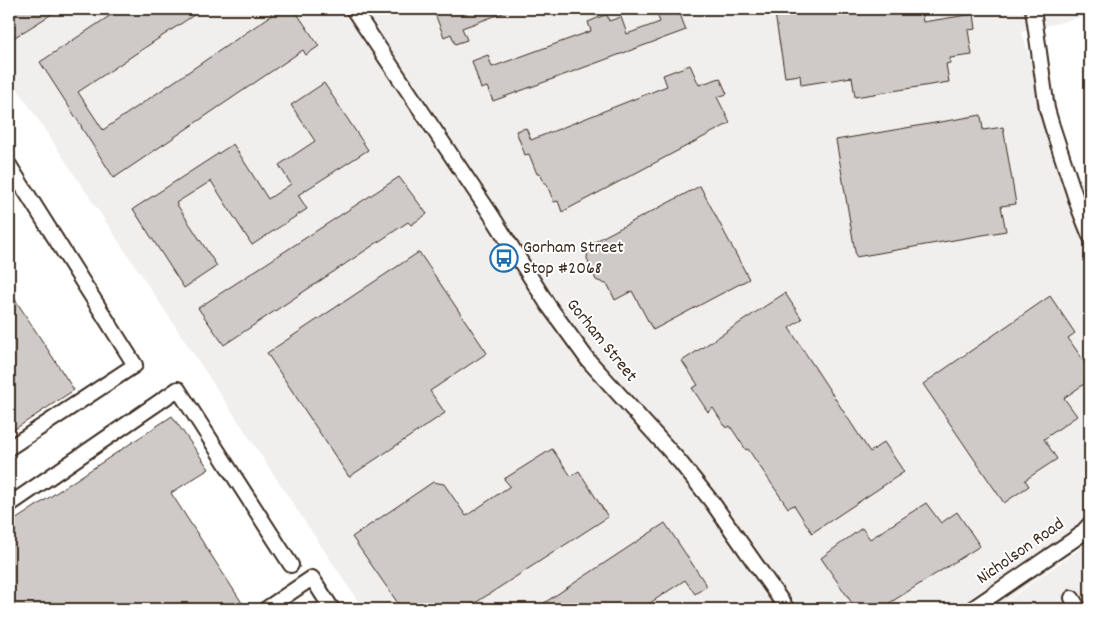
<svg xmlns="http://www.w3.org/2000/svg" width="1099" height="618" viewBox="0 0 1099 618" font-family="Dekko,sans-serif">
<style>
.built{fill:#f1efee}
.building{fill:#cfcac7;stroke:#3b2a1e}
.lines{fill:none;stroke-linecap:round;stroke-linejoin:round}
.minor-casing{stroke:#3b2a1e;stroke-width:18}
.minor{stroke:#fff;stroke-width:14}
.labels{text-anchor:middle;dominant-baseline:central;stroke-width:4;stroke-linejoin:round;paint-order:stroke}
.poi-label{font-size:18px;fill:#3b2a1e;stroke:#fff;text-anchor:start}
.street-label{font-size:18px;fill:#3b2a1e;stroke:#fff}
</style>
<rect width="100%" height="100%" fill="#fff"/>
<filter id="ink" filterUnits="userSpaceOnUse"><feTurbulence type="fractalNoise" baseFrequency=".02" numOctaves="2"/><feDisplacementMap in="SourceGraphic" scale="10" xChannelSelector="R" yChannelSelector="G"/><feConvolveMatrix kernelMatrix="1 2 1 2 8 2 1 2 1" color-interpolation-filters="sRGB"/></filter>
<g filter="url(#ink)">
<!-- built -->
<path class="built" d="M 9,9 L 1090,9 L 1090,15 L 1022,32 L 1090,260 L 1090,539 L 995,609 L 363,609 L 9,76 Z
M 1090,541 L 1090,609 L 996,609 Z"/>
<!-- building -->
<path class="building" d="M 9,9 L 60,9 L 15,37 L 9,28 Z
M 120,9 L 203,9 L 78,92 L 103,130 L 272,15 L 268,9 L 294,9 L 319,46 L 306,55 L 303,50 L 114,178 L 81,127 L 82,127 L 40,62 Z
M 433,9 L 510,9 L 511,10 L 462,28 L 467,40 L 455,44 L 451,34 L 444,37 Z
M 655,9 L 678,9 L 686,30 L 493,101 L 487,87 L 481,89 L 472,61 L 488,55 L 492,67 L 591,31 L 588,22 L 607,14 L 609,21 L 621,17 L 627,34 L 660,22 Z
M 791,9 L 921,9 L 923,22 L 974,14 L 976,29 L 968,30 L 972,55 L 950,58 L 950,63 L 946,64 L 949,82 L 855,97 L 852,77 L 801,85 L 800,75 L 785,77 L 775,14 L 791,12 Z
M 690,65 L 699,85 L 720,78 L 727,94 L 717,97 L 730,123 L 562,212 L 558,201 L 554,202 L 546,183 L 544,183 L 540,173 L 537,174 L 529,154 L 525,155 L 516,131 L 526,128 L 531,140 L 667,86 L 663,75 Z
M 324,83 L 368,150 L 298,195 L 307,209 L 252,245 L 211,181 L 176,203 L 217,266 L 184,288 L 133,209 L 233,144 L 268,199 L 291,184 L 279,165 L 315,141 L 291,105 Z
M 981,115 L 983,130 L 1003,127 L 1016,204 L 1001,206 L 1006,231 L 856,257 L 836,140 Z
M 399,177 L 427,214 L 411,225 L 408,222 L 224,345 L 198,308 Z
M 700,186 L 749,279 L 653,330 L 632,291 L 615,300 L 608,285 L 596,280 L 587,259 L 588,246 L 605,236 Z
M 419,252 L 487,353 L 430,391 L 445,413 L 349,477 L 267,353 Z
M 9,290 L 74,390 L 9,433 Z
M 785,293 L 802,319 L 789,328 L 870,452 L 884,442 L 904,472 L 812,533 L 794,505 L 788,508 L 748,449 L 746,450 L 730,426 L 726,428 L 713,408 L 708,412 L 692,388 L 698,385 L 682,361 Z
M 1050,296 L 1075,333 L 1068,338 L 1090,370 L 1090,380 L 1064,398 L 1077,416 L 1044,439 L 1057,459 L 1025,480 L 1029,486 L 1004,503 L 923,384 Z
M 172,416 L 209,469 L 171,493 L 246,609 L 9,609 L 9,524 Z
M 552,449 L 571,476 L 579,471 L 608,517 L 466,609 L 402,609 L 352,537 L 433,482 L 444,484 L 466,516 L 510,486 L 504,479 Z
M 926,503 L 941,523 L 957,512 L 980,546 L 880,609 L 856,609 L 821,558 L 862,528 L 870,539 Z
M 665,523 L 707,586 L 695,594 L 685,580 L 641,609 L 535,609 Z"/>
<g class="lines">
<!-- minor casing -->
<g class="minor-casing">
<path id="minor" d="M 353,9 L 492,216 L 548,305 L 588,360 L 680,462 L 712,502 L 787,609
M 1033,9 L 1047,109 L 1052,126 L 1080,211 L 1090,236
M 9,165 L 135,365 L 9,448
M 9,505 L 178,389 L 291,565
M 1072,598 L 1079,609
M 266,609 L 312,578 L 332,609
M 972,609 L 1079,536 L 1090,524"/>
</g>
<!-- minor -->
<use href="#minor" class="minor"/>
</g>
</g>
<!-- icons -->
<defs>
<g id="bus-ring" transform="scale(1.4375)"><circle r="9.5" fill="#fff" stroke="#1f6fb2" stroke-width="1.5"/><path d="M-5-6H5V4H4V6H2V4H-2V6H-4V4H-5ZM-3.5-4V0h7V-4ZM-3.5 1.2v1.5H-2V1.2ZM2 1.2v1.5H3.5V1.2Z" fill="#1f6fb2"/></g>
</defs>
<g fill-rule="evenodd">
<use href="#bus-ring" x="504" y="258"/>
</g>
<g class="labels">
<!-- poi labels -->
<g class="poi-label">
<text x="523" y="248">Gorham Street<tspan x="523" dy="21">Stop #2068</tspan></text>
</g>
<!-- street labels -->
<g class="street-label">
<text transform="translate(601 341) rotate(51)">Gorham Street</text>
<text transform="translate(1021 552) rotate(-35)">Nicholson Road</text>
</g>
</g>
<!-- margin -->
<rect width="1099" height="618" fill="none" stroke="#fff" stroke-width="30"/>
<rect x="15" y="15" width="1069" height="588" fill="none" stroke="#3b2a1e" stroke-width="2" filter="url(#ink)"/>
</svg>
